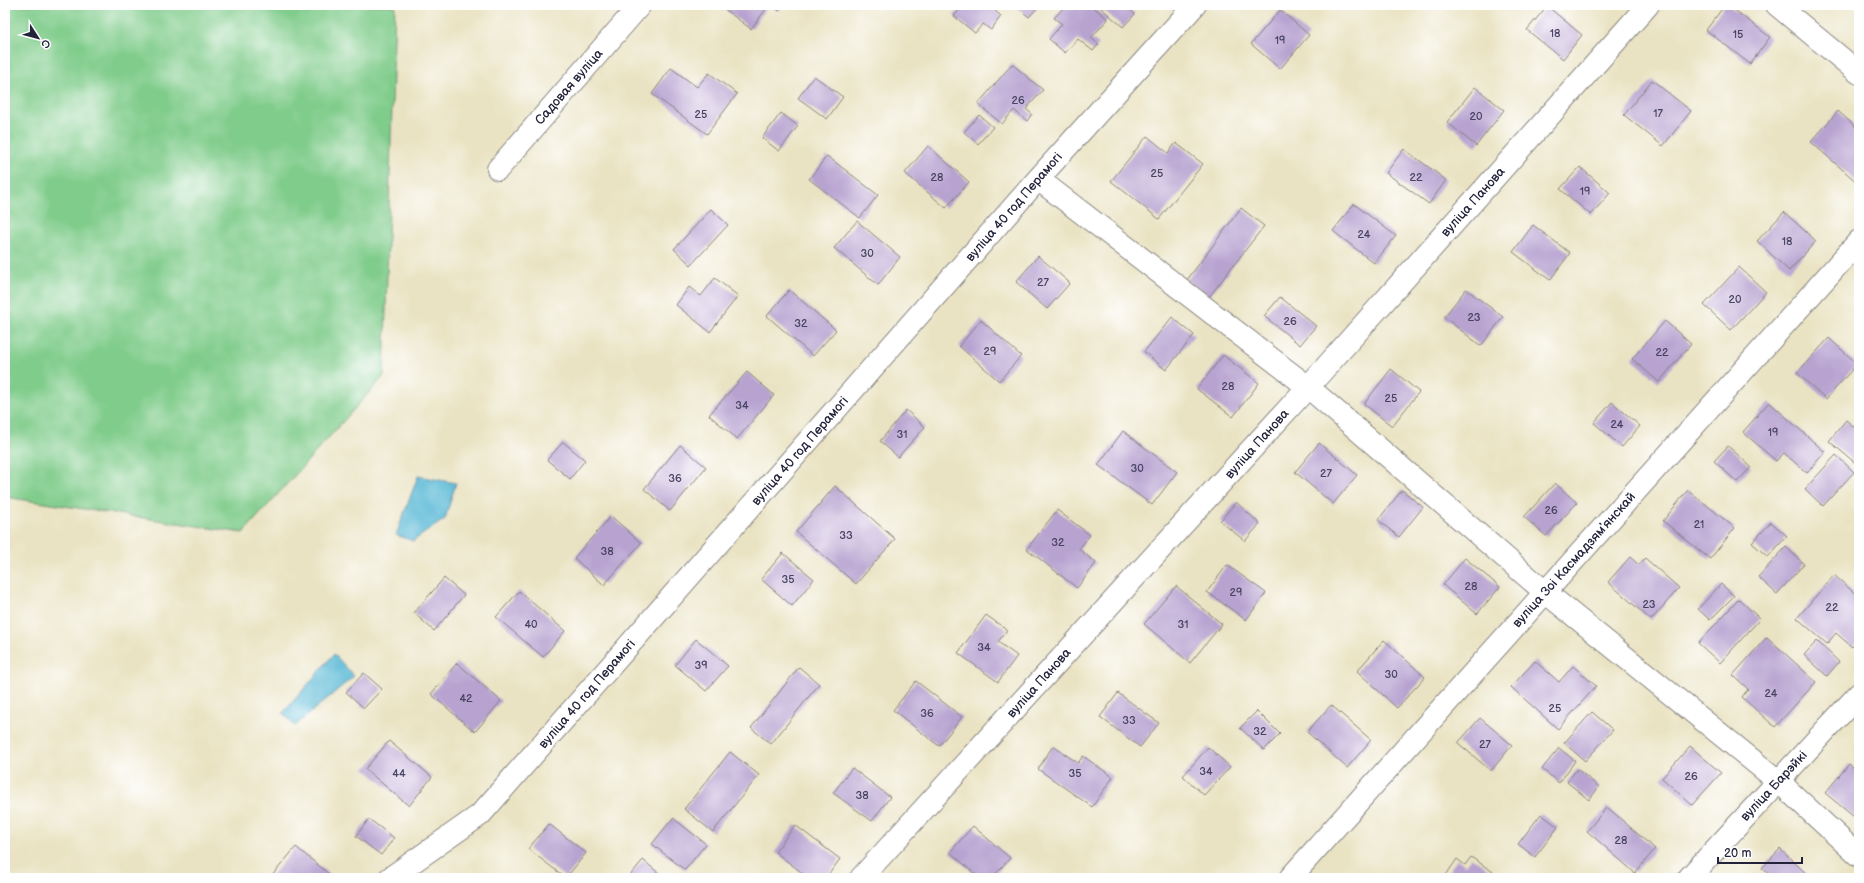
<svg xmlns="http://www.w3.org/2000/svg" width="1864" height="883" viewBox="0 0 1864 883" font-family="'Balsamiq Sans',sans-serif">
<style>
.green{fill:#80cc8b;stroke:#517763}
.water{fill:#57b8d5;stroke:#3c6d88}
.building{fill:#b7a2d0}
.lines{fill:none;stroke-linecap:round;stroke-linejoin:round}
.minor-casing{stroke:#86827f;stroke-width:24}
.minor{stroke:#fff;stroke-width:22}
.labels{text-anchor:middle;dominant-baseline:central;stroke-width:3;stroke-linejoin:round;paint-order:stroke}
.number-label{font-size:11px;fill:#474260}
.street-label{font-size:13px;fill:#22223b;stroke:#fff}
</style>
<rect width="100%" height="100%" fill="#fff"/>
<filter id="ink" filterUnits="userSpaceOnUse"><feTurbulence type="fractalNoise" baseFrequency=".025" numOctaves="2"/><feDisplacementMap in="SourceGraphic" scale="8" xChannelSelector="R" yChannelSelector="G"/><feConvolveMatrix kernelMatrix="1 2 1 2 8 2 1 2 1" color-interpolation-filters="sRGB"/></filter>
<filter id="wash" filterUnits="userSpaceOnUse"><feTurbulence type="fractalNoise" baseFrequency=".012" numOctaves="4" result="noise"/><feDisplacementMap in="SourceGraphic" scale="16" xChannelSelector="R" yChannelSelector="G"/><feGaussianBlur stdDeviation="0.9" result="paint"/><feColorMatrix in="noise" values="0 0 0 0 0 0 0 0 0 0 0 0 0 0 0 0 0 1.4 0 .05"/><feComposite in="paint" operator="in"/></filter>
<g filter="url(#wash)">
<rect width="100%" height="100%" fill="#eae3c3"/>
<!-- green -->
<path class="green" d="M 5,5 L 395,5 L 384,376 L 243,533 L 5,497 Z"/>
<!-- water -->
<path class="water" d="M 418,476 L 456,483 L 445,519 L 413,541 L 396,535 Z
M 334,654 L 354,676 L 295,726 L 283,713 Z"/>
<g id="blocks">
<!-- building -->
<path class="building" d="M 719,5 L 769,5 L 751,29 Z
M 771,5 L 783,5 L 779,11 Z
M 963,5 L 999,5 L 994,10 L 1001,16 L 991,30 L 983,24 L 975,33 L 954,16 Z
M 1015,5 L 1040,5 L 1029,17 Z
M 1066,5 L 1091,5 L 1108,19 L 1091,38 L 1099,44 L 1093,51 L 1078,39 L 1065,53 L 1049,39 L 1062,24 L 1054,18 Z
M 1103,5 L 1125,5 L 1135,14 L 1123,27 L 1101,8 Z
M 1725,5 L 1728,5 L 1770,37 L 1750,64 L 1706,30 Z
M 1547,6 L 1582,35 L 1563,59 L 1527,30 Z
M 1280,10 L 1309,35 L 1280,69 L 1251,44 Z
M 1012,64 L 1043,90 L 1026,109 L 1032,114 L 1027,121 L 1014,110 L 1002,124 L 978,104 Z
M 671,68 L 697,87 L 709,73 L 737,94 L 707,134 L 652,94 Z
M 814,76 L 843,97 L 827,119 L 798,98 Z
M 1652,80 L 1691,111 L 1663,146 L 1624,115 Z
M 1475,87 L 1504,110 L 1476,146 L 1447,122 Z
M 1838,111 L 1859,130 L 1859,184 L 1811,142 Z
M 781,113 L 798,126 L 779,151 L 762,138 Z
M 979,115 L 993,127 L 978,144 L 964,132 Z
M 1147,136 L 1168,153 L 1176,143 L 1203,164 L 1159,219 L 1111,181 Z
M 928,146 L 969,182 L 946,208 L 905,173 Z
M 1404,149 L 1446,180 L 1429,204 L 1386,173 Z
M 827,156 L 878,195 L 860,218 L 809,179 Z
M 1580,167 L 1610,193 L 1591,215 L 1560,189 Z
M 1354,204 L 1396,236 L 1374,263 L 1333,231 Z
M 1241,208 L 1264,226 L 1209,297 L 1187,280 Z
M 711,209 L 728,225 L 691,265 L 674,249 Z
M 1784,212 L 1816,241 L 1789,271 L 1757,241 Z
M 857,221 L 900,257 L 878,285 L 834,248 Z
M 1533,225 L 1570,253 L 1550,280 L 1513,252 Z
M 1038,256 L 1070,283 L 1047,309 L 1016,282 Z
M 1739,267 L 1766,292 L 1731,330 L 1704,305 Z
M 715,278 L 738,296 L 710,332 L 676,305 L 689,287 L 701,296 Z
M 1466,289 L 1503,317 L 1481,346 L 1444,317 Z
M 789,290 L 836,330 L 813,356 L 767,316 Z
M 1280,297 L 1316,326 L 1300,345 L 1264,316 Z
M 1172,317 L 1194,335 L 1166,370 L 1144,352 Z
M 981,320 L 1021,356 L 999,381 L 959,346 Z
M 1665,321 L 1691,344 L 1659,382 L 1632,359 Z
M 1829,338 L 1857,364 L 1826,399 L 1797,373 Z
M 1223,355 L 1259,383 L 1233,417 L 1197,389 Z
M 1391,369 L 1419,392 L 1392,426 L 1364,404 Z
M 747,372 L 774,395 L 737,439 L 709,415 Z
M 1612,402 L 1640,426 L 1622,447 L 1594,423 Z
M 1769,402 L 1825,452 L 1807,473 L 1784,453 L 1776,461 L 1743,432 Z
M 906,410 L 925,427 L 898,457 L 880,441 Z
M 1846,420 L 1859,431 L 1859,466 L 1829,441 Z
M 1123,431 L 1177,472 L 1152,505 L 1098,465 Z
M 563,442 L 585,460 L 570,479 L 547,460 Z
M 1319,443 L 1357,475 L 1333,504 L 1295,472 Z
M 680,445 L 706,467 L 670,511 L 644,489 Z
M 1728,446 L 1751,467 L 1737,482 L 1714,461 Z
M 1836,455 L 1854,472 L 1823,506 L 1805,489 Z
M 1555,483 L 1577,503 L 1546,536 L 1524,517 Z
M 835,486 L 895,539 L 856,584 L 796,532 Z
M 1402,490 L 1423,507 L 1399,537 L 1378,520 Z
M 1688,490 L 1735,528 L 1710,559 L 1663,521 Z
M 1236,502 L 1260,524 L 1245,541 L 1220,521 Z
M 1057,510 L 1090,535 L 1079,549 L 1096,563 L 1077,588 L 1027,549 Z
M 611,516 L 641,543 L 604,585 L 574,558 Z
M 1771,522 L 1787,536 L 1768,557 L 1752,543 Z
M 1786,547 L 1804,564 L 1777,594 L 1758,577 Z
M 783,553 L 814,579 L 792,606 L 761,579 Z
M 1630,557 L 1639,565 L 1645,558 L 1679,588 L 1651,620 L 1608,582 Z
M 1465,558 L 1500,587 L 1477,614 L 1443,585 Z
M 1227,565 L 1266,593 L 1246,620 L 1207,592 Z
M 1834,575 L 1859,597 L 1859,639 L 1852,647 L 1836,633 L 1827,644 L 1797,618 Z
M 444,578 L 464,595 L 434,631 L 414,613 Z
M 1721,584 L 1734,596 L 1710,620 L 1698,609 Z
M 1176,586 L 1222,624 L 1190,663 L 1144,624 Z
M 519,591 L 565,631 L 543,657 L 496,617 Z
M 1739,599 L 1760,619 L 1720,663 L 1698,643 Z
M 986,615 L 1007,630 L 998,642 L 1017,656 L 998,682 L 958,653 Z
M 1767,637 L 1816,682 L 1775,727 L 1742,697 L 1748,689 L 1733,675 Z
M 696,639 L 728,666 L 706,691 L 675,665 Z
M 1384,640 L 1425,677 L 1397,708 L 1357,671 Z
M 1817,641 L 1839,662 L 1827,676 L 1804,655 Z
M 1535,661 L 1559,682 L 1573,666 L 1596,686 L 1558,729 L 1511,687 Z
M 457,663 L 501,701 L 475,732 L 431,694 Z
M 799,667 L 819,684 L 771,744 L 751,728 Z
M 364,673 L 382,689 L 364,708 L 346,692 Z
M 916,681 L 962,717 L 939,746 L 893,710 Z
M 1118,693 L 1159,723 L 1140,747 L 1100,717 Z
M 1331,705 L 1371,740 L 1347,768 L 1307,732 Z
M 1257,711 L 1280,734 L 1264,750 L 1240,728 Z
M 1592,712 L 1613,730 L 1585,761 L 1564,743 Z
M 1480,718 L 1512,745 L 1491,771 L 1458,743 Z
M 389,741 L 432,777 L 409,806 L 365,769 Z
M 1053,746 L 1078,763 L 1083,756 L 1113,777 L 1092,807 L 1038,769 Z
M 1690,746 L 1721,773 L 1692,805 L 1662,778 Z
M 1208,747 L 1230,767 L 1204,795 L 1183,776 Z
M 1559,748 L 1575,761 L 1559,783 L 1542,769 Z
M 730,752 L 759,775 L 713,832 L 684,809 Z
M 1849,764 L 1859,772 L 1859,821 L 1825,793 Z
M 852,768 L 890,797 L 872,821 L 833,793 Z
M 1577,769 L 1599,787 L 1589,800 L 1567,782 Z
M 1607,807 L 1655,849 L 1635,873 L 1587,831 Z
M 1541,814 L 1558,827 L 1535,857 L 1518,844 Z
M 673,818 L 706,844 L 685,870 L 652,844 Z
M 369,819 L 394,838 L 381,855 L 356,836 Z
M 549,824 L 586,853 L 566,878 L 528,849 Z
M 795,825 L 840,859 L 826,878 L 809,878 L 775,852 Z
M 973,826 L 1010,858 L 992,878 L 979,878 L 950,852 Z
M 296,847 L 334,878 L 270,878 Z
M 1780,849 L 1809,876 L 1807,878 L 1773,878 L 1762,868 Z
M 1471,857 L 1493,872 L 1489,878 L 1444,878 L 1457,859 L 1465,865 Z
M 643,860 L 661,875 L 659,878 L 628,878 Z"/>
</g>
</g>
<g filter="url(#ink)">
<use href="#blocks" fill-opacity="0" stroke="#86827f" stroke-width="1"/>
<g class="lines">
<!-- minor casing -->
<g class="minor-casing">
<path id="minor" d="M 1777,5 L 1859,73
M 498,169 L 640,5
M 1038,179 L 1308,387 L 1545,592 L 1778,781 L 1859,856
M 390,878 L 480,815 L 1038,179 L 1195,5
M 861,878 L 1308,387 L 1648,5
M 1290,878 L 1859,241
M 1689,878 L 1859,694"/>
</g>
<!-- minor -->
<use href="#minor" class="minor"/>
</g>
</g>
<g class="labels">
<!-- number labels -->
<g class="number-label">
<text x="1555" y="33">18</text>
<text x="1738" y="34">15</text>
<text x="1280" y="40">19</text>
<text x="1018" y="100">26</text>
<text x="1658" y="113">17</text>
<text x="701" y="114">25</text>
<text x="1476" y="116">20</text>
<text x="1157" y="173">25</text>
<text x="937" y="177">28</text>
<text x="1416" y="177">22</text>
<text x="1585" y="191">19</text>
<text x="1364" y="234">24</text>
<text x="1787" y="241">18</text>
<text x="867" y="253">30</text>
<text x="1043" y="282">27</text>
<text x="1735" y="299">20</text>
<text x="1474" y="317">23</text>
<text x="1290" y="321">26</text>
<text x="801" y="323">32</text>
<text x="990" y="351">29</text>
<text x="1662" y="352">22</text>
<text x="1228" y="386">28</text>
<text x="1391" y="398">25</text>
<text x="742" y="405">34</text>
<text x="1617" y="424">24</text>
<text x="1773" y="432">19</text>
<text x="902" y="434">31</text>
<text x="1137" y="468">30</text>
<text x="1326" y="473">27</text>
<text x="675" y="478">36</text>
<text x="1551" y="510">26</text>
<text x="1699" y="524">21</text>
<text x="846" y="535">33</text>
<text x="1058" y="542">32</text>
<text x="607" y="551">38</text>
<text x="788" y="579">35</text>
<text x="1471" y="586">28</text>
<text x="1236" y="592">29</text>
<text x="1649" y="604">23</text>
<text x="1832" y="607">22</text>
<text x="531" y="624">40</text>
<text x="1183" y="624">31</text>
<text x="984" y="647">34</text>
<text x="701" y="665">39</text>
<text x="1391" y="674">30</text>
<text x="1771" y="693">24</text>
<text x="466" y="698">42</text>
<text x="1555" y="708">25</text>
<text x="927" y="713">36</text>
<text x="1129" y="720">33</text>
<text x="1260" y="731">32</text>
<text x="1485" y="744">27</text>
<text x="1206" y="771">34</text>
<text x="399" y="773">44</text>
<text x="1075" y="773">35</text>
<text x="1691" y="776">26</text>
<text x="862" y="795">38</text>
<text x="1621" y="840">28</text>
</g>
<!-- street labels -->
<g class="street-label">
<text transform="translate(569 87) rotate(-49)">Садовая вуліца</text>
<text transform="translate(1473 202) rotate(-48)">вуліца Панова</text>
<text transform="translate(1014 207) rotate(-49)">вуліца 40 год Перамогі</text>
<text transform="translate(1257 444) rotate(-48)">вуліца Панова</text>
<text transform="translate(800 451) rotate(-49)">вуліца 40 год Перамогі</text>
<text transform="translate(1574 560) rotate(-48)">вуліца Зоі Касмадзямʼянскай</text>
<text transform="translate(1039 683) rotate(-48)">вуліца Панова</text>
<text transform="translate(587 694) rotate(-49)">вуліца 40 год Перамогі</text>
<text transform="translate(1774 786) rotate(-47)">вуліца Барэйкі</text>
</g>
</g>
<!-- margin -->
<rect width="1864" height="883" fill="none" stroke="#fff" stroke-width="20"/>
<!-- north arrow -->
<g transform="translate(38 38) rotate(126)" stroke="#ffffff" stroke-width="3" paint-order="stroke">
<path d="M0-3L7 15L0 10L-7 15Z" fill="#22223b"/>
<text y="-6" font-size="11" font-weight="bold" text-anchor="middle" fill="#22223b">С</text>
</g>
<!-- scale -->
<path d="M1718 857v6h84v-6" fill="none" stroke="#22223b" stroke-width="2"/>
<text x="1724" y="857" font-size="12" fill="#22223b" stroke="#ffffff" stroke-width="3" paint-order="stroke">20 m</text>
</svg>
